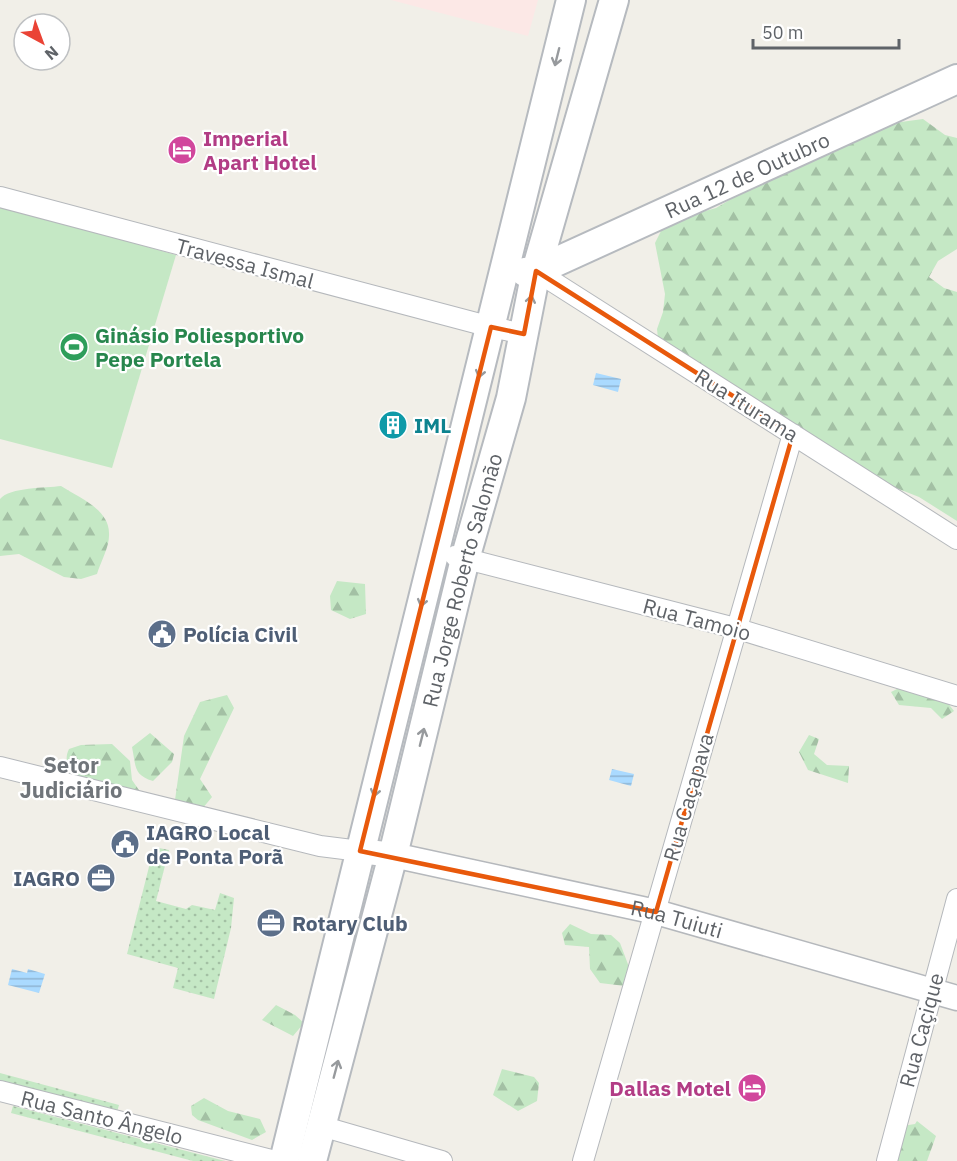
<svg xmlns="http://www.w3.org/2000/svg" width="957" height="1161" viewBox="0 0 957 1161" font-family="'IBM Plex Sans',sans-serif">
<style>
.medical{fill:#fce8e6}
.green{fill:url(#green-dots)}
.forest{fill:url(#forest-firs)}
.pitch{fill:#c5e8c5}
.water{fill:url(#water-rules)}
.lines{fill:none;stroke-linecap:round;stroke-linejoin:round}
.minor-casing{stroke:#b5b8bc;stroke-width:22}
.tertiary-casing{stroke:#b5b8bc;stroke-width:27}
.secondary-casing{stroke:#b6babf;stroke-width:32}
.minor{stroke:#fff;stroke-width:20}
.tertiary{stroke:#fff;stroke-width:24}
.secondary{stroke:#fff;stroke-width:28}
.oneway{stroke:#979a9d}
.marked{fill:none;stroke:#e8590c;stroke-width:4.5;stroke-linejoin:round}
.labels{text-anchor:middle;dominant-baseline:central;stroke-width:4.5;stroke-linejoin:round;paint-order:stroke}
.hotel-label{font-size:21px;font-weight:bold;fill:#b23c85;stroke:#fff;text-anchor:start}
.street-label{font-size:21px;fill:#5f6368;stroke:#fff}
.leisure-label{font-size:21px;font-weight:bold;fill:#27864d;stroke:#fff;text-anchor:start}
.culture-label{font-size:21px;font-weight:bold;fill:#0d838f;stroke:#fff;text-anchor:start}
.service-label{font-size:21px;font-weight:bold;fill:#4e5e75;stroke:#fff;text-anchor:start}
.neighbourhood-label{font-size:22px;font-weight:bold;fill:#70757a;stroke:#fff}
</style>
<defs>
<pattern id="green-dots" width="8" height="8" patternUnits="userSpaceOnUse" patternTransform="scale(1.5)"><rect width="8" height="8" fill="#c5e8c5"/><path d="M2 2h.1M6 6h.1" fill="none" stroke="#a3c0a4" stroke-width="1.8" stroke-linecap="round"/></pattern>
<pattern id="forest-firs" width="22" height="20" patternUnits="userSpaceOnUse" patternTransform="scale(1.5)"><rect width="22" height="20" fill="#c5e8c5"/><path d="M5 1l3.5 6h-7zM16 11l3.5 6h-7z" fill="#a3c0a4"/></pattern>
<pattern id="water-rules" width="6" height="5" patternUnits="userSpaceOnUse" patternTransform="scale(1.5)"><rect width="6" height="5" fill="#aadaff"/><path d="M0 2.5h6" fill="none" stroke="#8eb4d2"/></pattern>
</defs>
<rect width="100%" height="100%" fill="#f1efe8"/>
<!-- medical -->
<path class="medical" d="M 391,0 L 538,0 L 528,36 Z"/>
<!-- green -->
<path class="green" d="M 154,847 L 169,850 L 156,901 L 186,909 L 192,905 L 215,910 L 220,893 L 234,898 L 231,928 L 214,999 L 173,988 L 178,968 L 127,954 Z
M 0,1073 L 119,1105 L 115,1119 L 0,1088 Z
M 13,1106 L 225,1161 L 193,1161 L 11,1113 Z"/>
<!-- forest -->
<path class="forest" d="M 923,119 L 945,135 L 957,138 L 957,249 L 938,261 L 929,277 L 944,288 L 957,292 L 957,521 L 919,497 L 886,484 L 659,348 L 657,329 L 663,312 L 665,294 L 655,243 L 663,227 L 680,218 L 716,208 L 765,179 L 834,152 L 886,124 Z
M 61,486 C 78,497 109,509 109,533 C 110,546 101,561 97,574 L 81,579 L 64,577 L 19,554 L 0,556 L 0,499 C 10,487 46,488 61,486 Z
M 337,581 L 365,584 L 366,614 L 350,619 L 331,610 L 330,596 Z
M 905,685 L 947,702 L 954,711 L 942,719 L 931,708 L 899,705 L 891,692 Z
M 227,695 L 234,708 L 200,779 L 212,797 L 202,809 L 184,813 L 175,800 L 184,736 L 200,702 Z
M 150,733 L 174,754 L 172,762 L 153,781 C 133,775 136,766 132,747 Z
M 809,735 L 819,739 L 814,754 L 827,765 L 849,766 L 848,783 L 808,770 L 799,752 Z
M 112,744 L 130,761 L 132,780 L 141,793 L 80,787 C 72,774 62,763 69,749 L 81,745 Z
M 570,924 L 591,934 L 611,935 L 620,943 L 632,975 L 625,986 L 600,983 L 590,969 L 589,947 L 565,945 L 562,933 Z
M 276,1005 L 295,1015 L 304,1023 L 293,1036 L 262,1020 Z
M 502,1069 L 534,1077 L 539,1083 L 537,1101 L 518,1111 L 493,1095 Z
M 204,1098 L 228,1111 L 260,1119 L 266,1132 L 252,1140 L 198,1120 L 192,1115 L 191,1106 Z
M 917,1121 L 936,1136 L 927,1161 L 890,1161 L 902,1126 L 915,1124 Z"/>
<!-- pitch -->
<path class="pitch" d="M 0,205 L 176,255 L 112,468 L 0,439 Z"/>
<!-- water -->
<path class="water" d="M 596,373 L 621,379 L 618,392 L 593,385 Z
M 612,769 L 634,774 L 631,786 L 609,780 Z
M 12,969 L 27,973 L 28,969 L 45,974 L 39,993 L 8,985 Z"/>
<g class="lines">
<!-- minor casing -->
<g class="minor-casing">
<path id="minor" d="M 0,197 L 491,327 L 524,334
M 536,271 L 957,539
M 455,556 L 735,628 L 957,696
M 0,767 L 320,846 L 360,851
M 0,1091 L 275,1161
M 321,1126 L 442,1161
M 583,1161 L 793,434
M 887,1161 L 957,899"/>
</g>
<!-- tertiary casing -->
<g class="tertiary-casing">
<g id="tertiary">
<path id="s1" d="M 360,851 L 393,855 L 656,912 L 957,998"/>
</g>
</g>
<!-- secondary casing -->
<g class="secondary-casing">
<g id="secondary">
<path id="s2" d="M 525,272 L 536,271 L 957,79"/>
<path d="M 284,1161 C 379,774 478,388 571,0"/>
<path id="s3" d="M 312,1161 L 393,855 L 465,559 L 511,398 L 536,271 L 614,0"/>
</g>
</g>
<!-- minor -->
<use href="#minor" class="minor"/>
<!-- tertiary -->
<use href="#tertiary" class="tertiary"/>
<!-- secondary -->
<use href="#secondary" class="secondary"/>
</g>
<!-- one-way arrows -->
<defs><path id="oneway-shaft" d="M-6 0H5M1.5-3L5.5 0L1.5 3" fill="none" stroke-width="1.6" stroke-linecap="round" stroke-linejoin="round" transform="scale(1.5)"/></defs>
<g class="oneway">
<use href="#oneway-shaft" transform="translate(557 57) rotate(104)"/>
<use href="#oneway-shaft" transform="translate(530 304) rotate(-79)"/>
<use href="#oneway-shaft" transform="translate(481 369) rotate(104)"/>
<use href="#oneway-shaft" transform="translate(423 598) rotate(104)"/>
<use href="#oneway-shaft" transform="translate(422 737) rotate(-76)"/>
<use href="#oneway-shaft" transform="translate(376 788) rotate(104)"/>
<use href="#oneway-shaft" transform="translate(336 1069) rotate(-75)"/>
</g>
<!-- marked area -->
<path class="marked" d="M 536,271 L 793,434 L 656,912 L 360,851 L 491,327 L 524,334 Z"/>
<!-- icons -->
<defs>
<g id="hotel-disc" transform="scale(1.5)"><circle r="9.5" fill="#d1479c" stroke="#fff"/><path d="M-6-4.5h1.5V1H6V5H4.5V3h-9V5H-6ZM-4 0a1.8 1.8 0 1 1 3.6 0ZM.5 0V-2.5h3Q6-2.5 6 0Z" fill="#fff"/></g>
<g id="stadium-disc" transform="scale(1.5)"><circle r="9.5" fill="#2e9e5b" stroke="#fff"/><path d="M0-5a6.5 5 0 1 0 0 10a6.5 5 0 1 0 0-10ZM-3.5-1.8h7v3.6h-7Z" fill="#fff"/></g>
<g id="building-disc" transform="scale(1.5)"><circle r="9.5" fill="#0f9aa8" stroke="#fff"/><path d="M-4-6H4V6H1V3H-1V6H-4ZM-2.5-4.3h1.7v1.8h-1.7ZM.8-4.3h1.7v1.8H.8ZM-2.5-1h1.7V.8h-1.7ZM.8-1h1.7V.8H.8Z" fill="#fff"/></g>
<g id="civic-disc" transform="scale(1.5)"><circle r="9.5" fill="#5c6f8a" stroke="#fff"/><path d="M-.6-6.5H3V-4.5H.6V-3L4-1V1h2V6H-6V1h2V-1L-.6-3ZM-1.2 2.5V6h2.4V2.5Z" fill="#fff"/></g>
<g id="office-disc" transform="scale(1.5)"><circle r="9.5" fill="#5c6f8a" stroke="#fff"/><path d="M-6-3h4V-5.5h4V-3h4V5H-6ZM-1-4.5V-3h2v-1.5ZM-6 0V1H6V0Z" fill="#fff"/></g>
</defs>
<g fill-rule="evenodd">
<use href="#hotel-disc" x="182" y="150"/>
<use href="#stadium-disc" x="74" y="347"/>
<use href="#building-disc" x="393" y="425"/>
<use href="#civic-disc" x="162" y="634"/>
<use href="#civic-disc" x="125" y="844"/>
<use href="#office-disc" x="101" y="878"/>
<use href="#office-disc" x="271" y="923"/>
<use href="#hotel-disc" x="752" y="1088"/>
</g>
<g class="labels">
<!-- hotel labels -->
<g class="hotel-label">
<text x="203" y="138">Imperial<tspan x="203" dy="24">Apart Hotel</tspan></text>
<text x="731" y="1088" text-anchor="end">Dallas Motel</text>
</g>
<!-- street labels -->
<g class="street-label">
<text stroke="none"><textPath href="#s2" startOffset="243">Rua 12 de Outubro</textPath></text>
<text transform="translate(245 263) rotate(15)">Travessa Ismal</text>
<text transform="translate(747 405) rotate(32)">Rua Iturama</text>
<text stroke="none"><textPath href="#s3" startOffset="600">Rua Jorge Roberto Salomão</textPath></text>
<text transform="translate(697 619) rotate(15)">Rua Tamoio</text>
<text transform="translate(688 797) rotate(-74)">Rua Caçapava</text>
<text stroke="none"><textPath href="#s1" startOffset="324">Rua Tuiuti</textPath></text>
<text transform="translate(921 1030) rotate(-75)">Rua Caçique</text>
<text transform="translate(102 1117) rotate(14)">Rua Santo Ângelo</text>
</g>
<!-- leisure labels -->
<g class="leisure-label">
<text x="95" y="335">Ginásio Poliesportivo<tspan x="95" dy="24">Pepe Portela</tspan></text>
</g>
<!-- culture labels -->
<g class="culture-label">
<text x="414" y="425">IML</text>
</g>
<!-- service labels -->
<g class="service-label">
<text x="183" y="634">Polícia Civil</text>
<text x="146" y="832">IAGRO Local<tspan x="146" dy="24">de Ponta Porã</tspan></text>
<text x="80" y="878" text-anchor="end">IAGRO</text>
<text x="292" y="923">Rotary Club</text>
</g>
<!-- neighbourhood labels -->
<g class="neighbourhood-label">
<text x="71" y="764">Setor<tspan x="71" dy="25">Judiciário</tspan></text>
</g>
</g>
<!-- north arrow -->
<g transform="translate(42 42) rotate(139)"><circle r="28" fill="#ffffff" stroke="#bfc1c3" stroke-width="1.5"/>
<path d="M0-4.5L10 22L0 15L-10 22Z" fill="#ea4335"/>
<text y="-9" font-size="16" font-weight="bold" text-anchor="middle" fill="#5f6368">N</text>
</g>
<!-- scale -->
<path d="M753 39v9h146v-9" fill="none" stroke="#5f6368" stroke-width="3"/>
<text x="762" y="39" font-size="18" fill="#5f6368" stroke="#ffffff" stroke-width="4.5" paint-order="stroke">50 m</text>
</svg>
